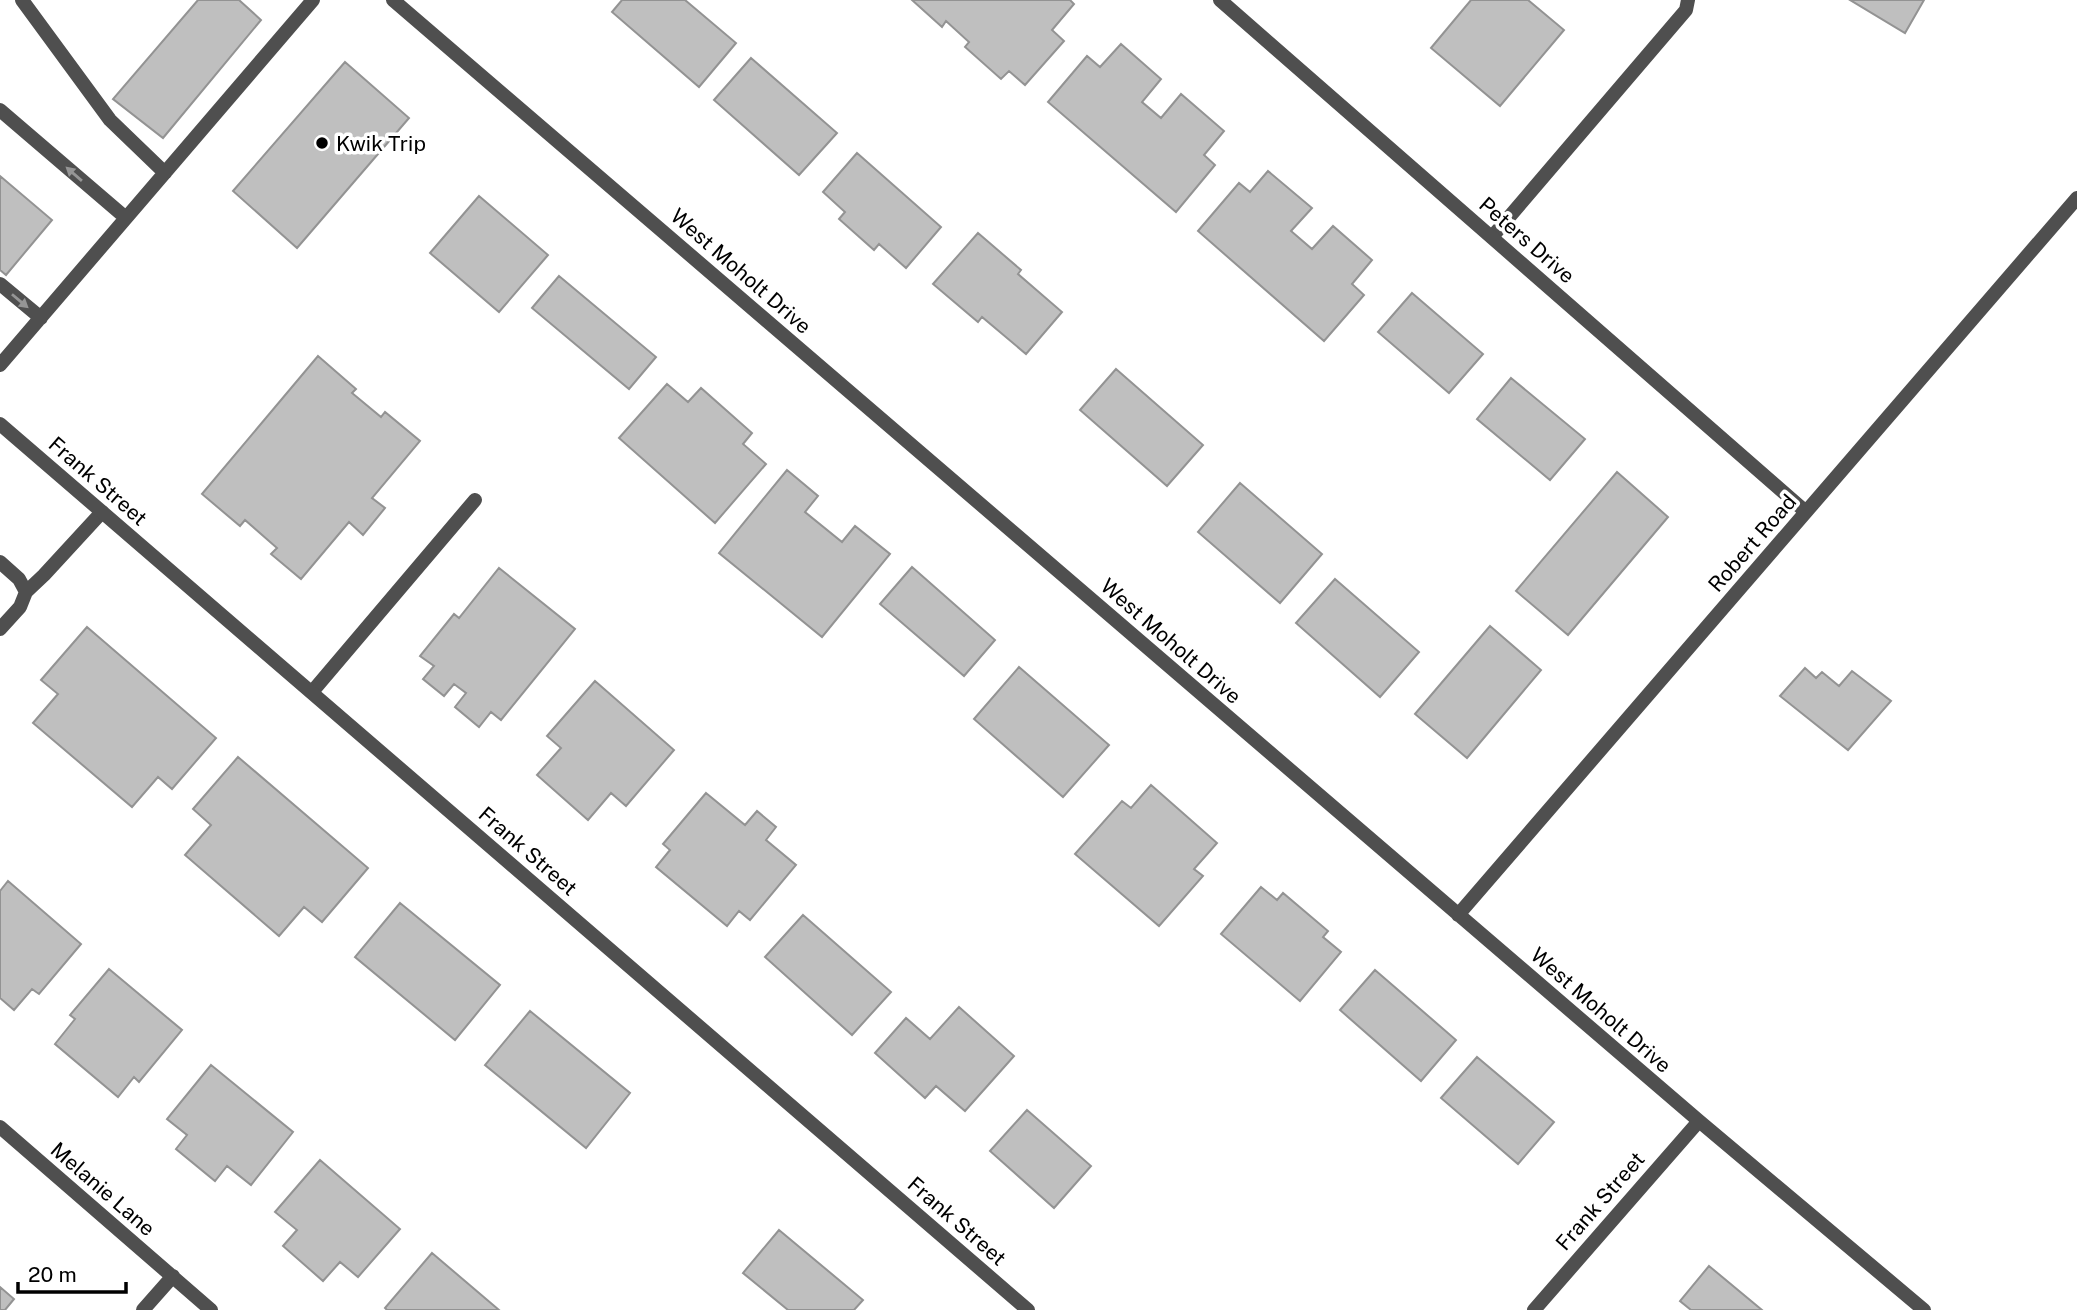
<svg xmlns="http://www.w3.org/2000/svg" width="2077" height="1310" viewBox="0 0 2077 1310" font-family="'Public Sans',sans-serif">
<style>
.building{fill:#bfbfbf;stroke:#939393;stroke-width:2}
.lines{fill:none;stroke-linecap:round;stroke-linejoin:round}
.lane{stroke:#4f4f4f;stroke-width:14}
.street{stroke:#4f4f4f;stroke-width:14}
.oneway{fill:#959595}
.poi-dot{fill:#000;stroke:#fff;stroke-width:2.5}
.labels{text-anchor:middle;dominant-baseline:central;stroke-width:7;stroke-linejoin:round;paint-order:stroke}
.poi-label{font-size:21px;fill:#000;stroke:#fff;text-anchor:start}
.street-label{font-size:21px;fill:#000;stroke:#fff}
</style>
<rect width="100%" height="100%" fill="#fff"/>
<!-- building -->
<path class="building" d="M 198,0 L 239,0 L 261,20 L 163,138 L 113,99 Z
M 622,0 L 685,0 L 736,43 L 699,87 L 612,12 Z
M 912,0 L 1070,0 L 1074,4 L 1052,30 L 1064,41 L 1025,85 L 1009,71 L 1001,79 L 965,47 L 969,42 L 946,21 L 942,27 Z
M 1471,0 L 1528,0 L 1564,30 L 1500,106 L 1431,48 Z
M 1850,0 L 1924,0 L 1905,33 Z
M 1121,44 L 1161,79 L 1142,102 L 1161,118 L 1181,94 L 1224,131 L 1204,155 L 1215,165 L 1176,212 L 1048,102 L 1087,56 L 1100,67 Z
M 751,58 L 837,133 L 799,175 L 714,100 Z
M 345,62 L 409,118 L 297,248 L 233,191 Z
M 857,153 L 941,227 L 906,268 L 879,244 L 874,250 L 839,219 L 845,212 L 823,192 Z
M 1268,171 L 1312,208 L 1291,231 L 1312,249 L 1333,226 L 1372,260 L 1352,284 L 1364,295 L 1324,341 L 1198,231 L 1239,183 L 1250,192 Z
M 0,176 L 52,220 L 6,275 L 0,270 Z
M 479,196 L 548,255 L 499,312 L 430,253 Z
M 978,233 L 1021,270 L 1018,274 L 1062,312 L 1026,354 L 982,317 L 978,322 L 933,284 Z
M 559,276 L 656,357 L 629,389 L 532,308 Z
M 1412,293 L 1483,354 L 1449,393 L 1378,332 Z
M 318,356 L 356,389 L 352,393 L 381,417 L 385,412 L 420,441 L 372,498 L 385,508 L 363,535 L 349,522 L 301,579 L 271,554 L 277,548 L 245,520 L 240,526 L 202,494 Z
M 1116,369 L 1203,445 L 1167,486 L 1080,410 Z
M 1511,378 L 1585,439 L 1550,480 L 1477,419 Z
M 667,384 L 688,402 L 701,388 L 752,433 L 743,444 L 766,464 L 715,523 L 619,438 Z
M 787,470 L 818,496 L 805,512 L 842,542 L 855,526 L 890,554 L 822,637 L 719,553 Z
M 1617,472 L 1668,517 L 1568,635 L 1516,591 Z
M 1240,483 L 1322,554 L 1280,603 L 1198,532 Z
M 912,567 L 995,640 L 964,676 L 880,604 Z
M 499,568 L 575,629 L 501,720 L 491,712 L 479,727 L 455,707 L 466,693 L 454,684 L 444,696 L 423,679 L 434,666 L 420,656 L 454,614 L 459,618 Z
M 1335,579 L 1419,652 L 1380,697 L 1296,623 Z
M 1490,626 L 1541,670 L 1467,758 L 1415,714 Z
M 87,627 L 216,738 L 172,789 L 158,777 L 132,807 L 33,723 L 58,694 L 41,680 Z
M 1019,667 L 1109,745 L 1063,797 L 974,719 Z
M 1805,668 L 1816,678 L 1822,672 L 1839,686 L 1852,671 L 1891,701 L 1848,750 L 1780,696 Z
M 595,681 L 674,750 L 626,806 L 611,793 L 588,820 L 537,775 L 561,748 L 547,736 Z
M 238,757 L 368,868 L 322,922 L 304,907 L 279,936 L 185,855 L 211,825 L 193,809 Z
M 1151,785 L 1217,843 L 1194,869 L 1203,876 L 1159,926 L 1075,854 L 1122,801 L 1131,808 Z
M 706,793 L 745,825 L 757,811 L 776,827 L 766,840 L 796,865 L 750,920 L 739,911 L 727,926 L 656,867 L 670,850 L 663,844 Z
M 8,881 L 81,944 L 39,994 L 32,989 L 14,1010 L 0,998 L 0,891 Z
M 1261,887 L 1277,900 L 1283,893 L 1328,931 L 1323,937 L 1341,952 L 1300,1001 L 1221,934 Z
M 400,903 L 500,985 L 455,1040 L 355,957 Z
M 803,915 L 891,992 L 852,1035 L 765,957 Z
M 109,969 L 182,1030 L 139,1082 L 134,1077 L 118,1097 L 55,1044 L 75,1019 L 70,1015 Z
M 1375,970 L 1456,1040 L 1421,1081 L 1340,1010 Z
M 959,1007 L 1014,1056 L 965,1111 L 936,1086 L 925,1098 L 875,1053 L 906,1018 L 930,1039 Z
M 530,1011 L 630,1093 L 586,1148 L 485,1065 Z
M 1477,1057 L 1554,1122 L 1518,1164 L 1441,1098 Z
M 211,1065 L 293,1132 L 251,1185 L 227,1166 L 215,1181 L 176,1149 L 187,1135 L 167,1119 Z
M 1027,1110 L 1091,1166 L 1054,1208 L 990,1151 Z
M 320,1160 L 400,1229 L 358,1277 L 340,1262 L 323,1281 L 283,1246 L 297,1230 L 275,1212 Z
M 779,1230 L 863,1300 L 854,1310 L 788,1310 L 743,1273 Z
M 432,1253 L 499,1310 L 387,1310 L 385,1308 Z
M 1709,1266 L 1762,1310 L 1691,1310 L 1680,1301 Z
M 0,1287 L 14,1299 L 5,1310 L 0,1310 Z"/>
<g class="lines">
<!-- lane -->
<path class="lane" d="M 22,0 L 110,120 L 165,173
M 0,110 L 126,218
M 1492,237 L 1686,10 L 1688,0
M 0,284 L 41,318
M 0,365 L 313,0
M 0,562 L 19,579 L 26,592 L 20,607 L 0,629
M 26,592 L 44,575 L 102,512
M 312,692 L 475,500"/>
<!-- street -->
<path class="street" d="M 393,0 L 1699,1121 L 1924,1310
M 1220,0 L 1806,512
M 0,424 L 1028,1310
M 1458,915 L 2077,198
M 0,1127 L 211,1310
M 143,1310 L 173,1276
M 1534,1310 L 1699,1121"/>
</g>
<!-- one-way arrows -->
<defs><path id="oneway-solid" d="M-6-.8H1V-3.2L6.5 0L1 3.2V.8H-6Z" transform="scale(1.75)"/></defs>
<g class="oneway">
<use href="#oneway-solid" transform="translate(74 174) rotate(-139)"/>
<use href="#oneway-solid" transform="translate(20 301) rotate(40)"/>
</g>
<!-- markers -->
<circle class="poi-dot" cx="322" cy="143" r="7"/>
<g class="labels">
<!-- poi labels -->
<g class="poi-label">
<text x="336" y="143">Kwik Trip</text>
</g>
<!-- street labels -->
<g class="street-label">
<text transform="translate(1527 240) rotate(41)">Peters Drive</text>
<text transform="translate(741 271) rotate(41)">West Moholt Drive</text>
<text transform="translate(98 481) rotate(41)">Frank Street</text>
<text transform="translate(1752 543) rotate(-49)">Robert Road</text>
<text transform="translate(1171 641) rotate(41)">West Moholt Drive</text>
<text transform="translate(528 851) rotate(41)">Frank Street</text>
<text transform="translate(1601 1010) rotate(41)">West Moholt Drive</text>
<text transform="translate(103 1189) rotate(41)">Melanie Lane</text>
<text transform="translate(1600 1201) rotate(-49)">Frank Street</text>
<text transform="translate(957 1221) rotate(41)">Frank Street</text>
</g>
</g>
<!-- scale -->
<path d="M18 1282v10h108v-10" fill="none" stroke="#000000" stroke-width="3.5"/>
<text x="28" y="1282" font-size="21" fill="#000000" stroke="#ffffff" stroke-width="5" paint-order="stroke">20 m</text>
</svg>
